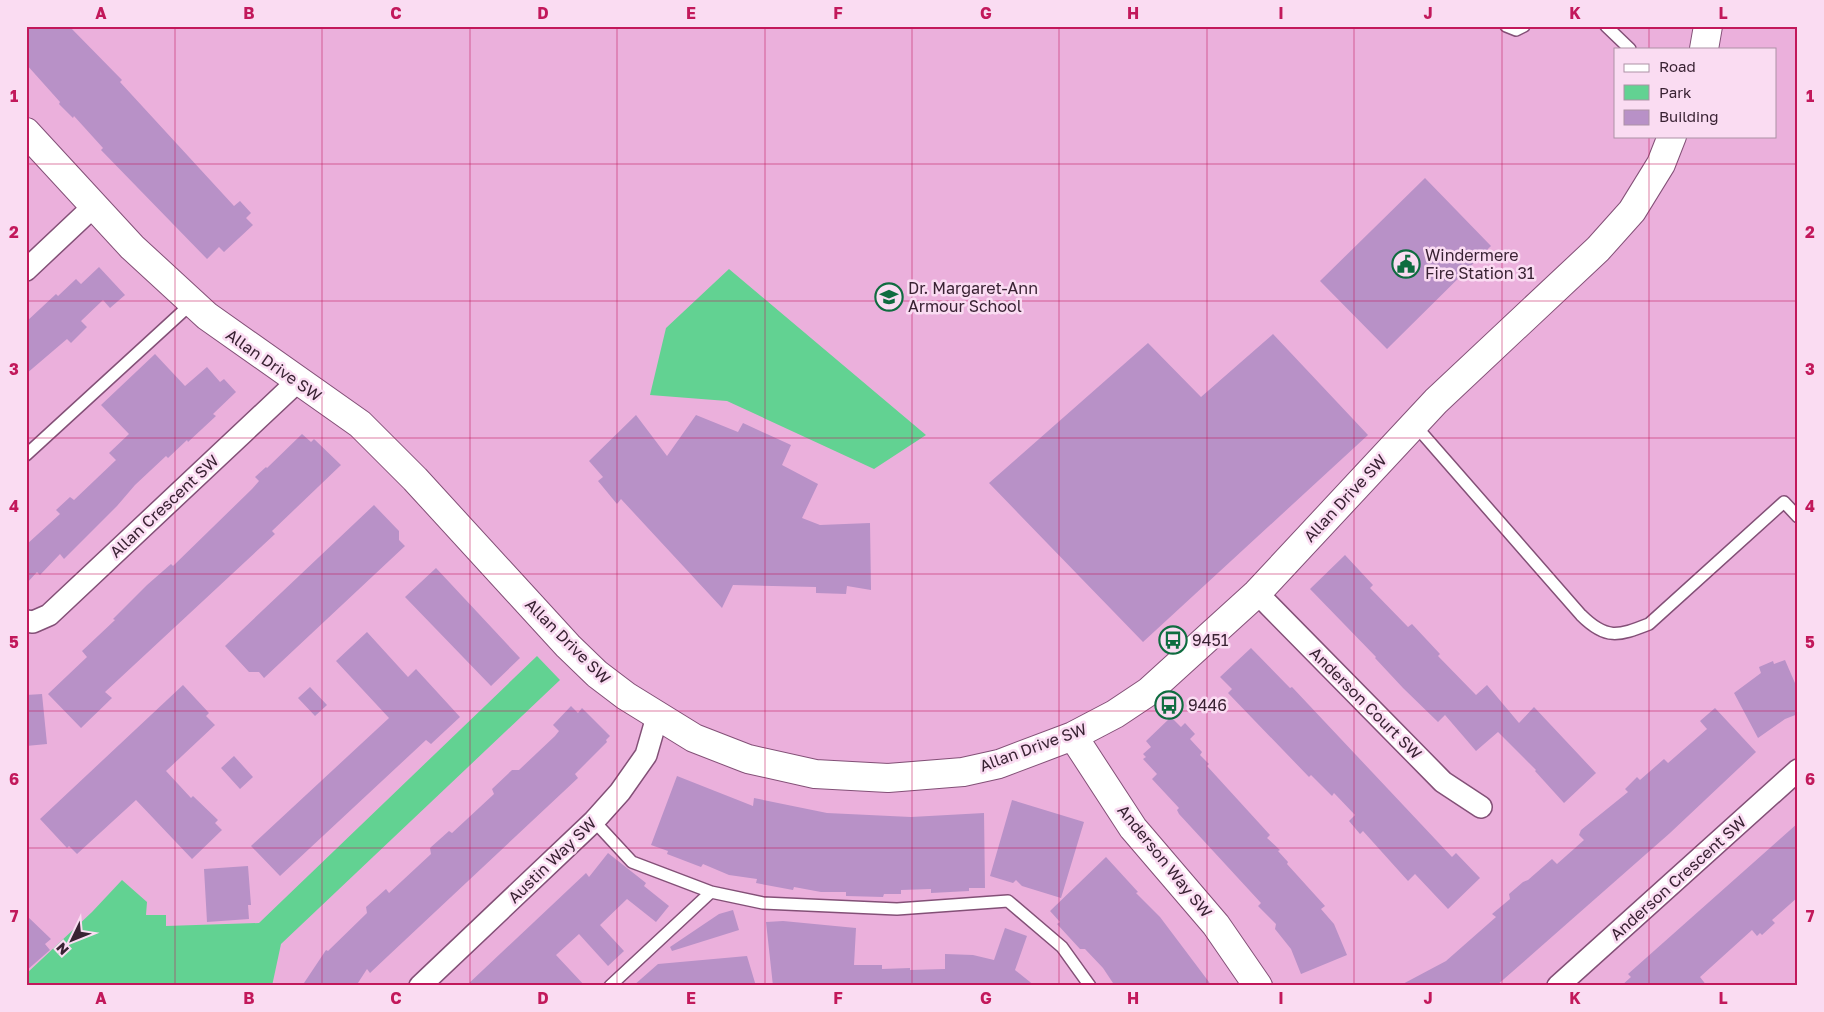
<svg xmlns="http://www.w3.org/2000/svg" width="1824" height="1012" viewBox="0 0 1824 1012" font-family="'Golos Text',sans-serif">
<style>
.green{fill:#62d292}
.building{fill:#b891c7}
.lines{fill:none;stroke-linecap:round;stroke-linejoin:round}
.service-casing{stroke:#835077;stroke-width:14}
.minor-casing{stroke:#835077;stroke-width:24}
.tertiary-casing{stroke:#835077;stroke-width:30}
.service{stroke:#fff;stroke-width:11}
.minor{stroke:#fff;stroke-width:21}
.tertiary{stroke:#fff;stroke-width:28}
.grid{fill:none;stroke:#c2185b;stroke-width:1;stroke-opacity:0.55}
.labels{text-anchor:middle;dominant-baseline:central;stroke-width:5;stroke-linejoin:round;paint-order:stroke}
.poi-label{font-size:16px;fill:#392233;stroke:#fadcf2;text-anchor:start}
.street-label{font-size:16px;fill:#392233;stroke:#fadcf2}
.neatline{fill:none;stroke:#c2185b;stroke-width:2}
.grid-label{font-size:16px;text-anchor:middle;font-weight:bold;fill:#c2185b}
</style>
<rect width="100%" height="100%" fill="#ebb0dc"/>
<!-- green -->
<path class="green" d="M 729,269 L 926,435 L 874,469 L 727,401 L 650,395 L 666,328 Z
M 537,656 L 560,680 L 281,944 L 272,986 L 26,986 L 26,974 L 92,912 L 122,880 L 147,902 L 146,915 L 166,915 L 166,926 L 259,923 Z"/>
<!-- building -->
<path class="building" d="M 26,26 L 69,26 L 122,80 L 120,82 L 234,206 L 240,201 L 251,213 L 246,218 L 253,225 L 224,252 L 219,247 L 207,259 L 101,150 L 103,148 L 74,116 L 73,118 L 59,104 L 60,102 L 26,64 Z
M 1425,178 L 1491,246 L 1387,349 L 1320,281 Z
M 99,267 L 125,295 L 110,308 L 103,300 L 81,321 L 87,327 L 71,343 L 67,339 L 26,374 L 26,322 L 56,294 L 58,296 L 76,279 L 81,284 Z
M 1273,334 L 1368,435 L 1143,642 L 989,483 L 1148,343 L 1201,397 Z
M 155,354 L 185,386 L 207,367 L 220,382 L 224,379 L 236,392 L 213,414 L 216,416 L 188,442 L 187,440 L 168,458 L 166,456 L 135,485 L 117,506 L 64,559 L 60,554 L 40,575 L 37,572 L 26,584 L 26,545 L 60,514 L 56,510 L 70,497 L 74,500 L 116,460 L 109,453 L 129,434 L 101,405 Z
M 636,415 L 667,456 L 696,415 L 738,432 L 743,423 L 791,445 L 782,465 L 818,484 L 802,518 L 820,525 L 870,523 L 871,590 L 847,586 L 846,594 L 816,593 L 816,587 L 733,585 L 722,608 L 621,499 L 617,504 L 598,481 L 603,477 L 589,461 Z
M 302,434 L 311,442 L 314,439 L 341,465 L 272,531 L 275,534 L 105,692 L 112,698 L 81,728 L 48,694 L 87,657 L 82,651 L 115,620 L 113,619 L 147,585 L 171,564 L 173,566 L 252,489 L 259,481 L 255,477 L 266,467 L 267,468 Z
M 374,505 L 399,531 L 399,540 L 405,546 L 264,678 L 259,672 L 249,672 L 225,646 Z
M 1345,555 L 1373,585 L 1370,588 L 1408,627 L 1412,624 L 1440,654 L 1438,656 L 1476,695 L 1487,685 L 1519,723 L 1534,707 L 1596,773 L 1564,803 L 1535,771 L 1536,770 L 1498,732 L 1476,751 L 1445,715 L 1438,722 L 1403,688 L 1375,658 L 1376,657 L 1310,589 Z
M 436,568 L 520,658 L 491,686 L 405,597 Z
M 367,632 L 408,677 L 416,669 L 460,717 L 431,744 L 426,740 L 280,876 L 251,846 L 389,718 L 336,661 Z
M 1251,648 L 1290,688 L 1292,687 L 1452,857 L 1456,853 L 1480,878 L 1448,909 L 1415,874 L 1408,881 L 1363,831 L 1360,834 L 1349,821 L 1355,815 L 1334,793 L 1332,796 L 1311,775 L 1309,777 L 1228,693 L 1232,689 L 1220,677 Z
M 1785,660 L 1798,690 L 1798,714 L 1785,719 L 1758,738 L 1734,693 L 1761,673 L 1759,667 L 1773,661 L 1774,664 Z
M 183,685 L 209,713 L 206,716 L 215,725 L 166,771 L 191,798 L 193,796 L 218,820 L 215,823 L 222,830 L 192,859 L 136,800 L 77,854 L 69,846 L 67,848 L 40,819 Z
M 310,687 L 327,705 L 315,716 L 298,698 Z
M 42,694 L 47,744 L 26,746 L 26,695 Z
M 571,706 L 578,713 L 582,708 L 610,736 L 606,740 L 607,742 L 575,774 L 578,778 L 388,956 L 370,973 L 367,969 L 356,986 L 302,986 L 326,950 L 328,951 L 367,913 L 366,907 L 386,889 L 389,893 L 431,854 L 430,848 L 449,831 L 452,833 L 494,794 L 492,789 L 512,770 L 519,770 L 555,736 L 559,731 L 553,725 Z
M 1715,708 L 1756,752 L 1670,833 L 1537,950 L 1496,986 L 1399,986 L 1446,961 L 1496,917 L 1492,914 L 1510,899 L 1509,894 L 1523,882 L 1528,880 L 1552,859 L 1557,864 L 1584,840 L 1579,835 L 1581,830 L 1628,792 L 1625,789 L 1637,777 L 1640,780 L 1664,759 L 1668,763 L 1707,729 L 1700,721 Z
M 1171,717 L 1181,727 L 1185,723 L 1195,734 L 1190,739 L 1202,752 L 1200,755 L 1209,764 L 1207,766 L 1270,835 L 1267,838 L 1280,850 L 1278,851 L 1288,862 L 1287,864 L 1325,906 L 1321,909 L 1334,924 L 1347,955 L 1301,974 L 1291,949 L 1275,929 L 1276,924 L 1258,906 L 1261,903 L 1179,814 L 1177,810 L 1179,808 L 1152,779 L 1157,774 L 1143,759 L 1146,757 L 1143,754 L 1151,747 L 1146,741 Z
M 234,756 L 253,777 L 240,789 L 221,768 Z
M 677,776 L 753,806 L 754,798 L 827,813 L 911,817 L 984,813 L 985,888 L 969,888 L 969,891 L 931,893 L 931,889 L 901,890 L 901,894 L 884,894 L 883,897 L 846,896 L 846,892 L 821,892 L 794,887 L 793,890 L 756,883 L 757,879 L 729,875 L 703,864 L 701,867 L 667,854 L 668,851 L 651,845 Z
M 1012,800 L 1084,822 L 1061,898 L 1022,886 L 1016,880 L 1013,883 L 990,876 Z
M 1798,823 L 1798,897 L 1772,920 L 1775,923 L 1762,935 L 1760,933 L 1757,936 L 1752,930 L 1700,977 L 1707,986 L 1621,986 L 1631,977 L 1628,974 Z
M 608,853 L 646,883 L 644,886 L 669,906 L 656,922 L 627,899 L 600,925 L 624,951 L 608,966 L 579,934 L 556,955 L 585,986 L 466,986 L 586,873 L 589,877 Z
M 1106,857 L 1138,892 L 1136,893 L 1160,917 L 1212,986 L 1115,986 L 1103,968 L 1085,949 L 1080,949 L 1057,924 L 1060,922 L 1050,911 Z
M 248,866 L 251,905 L 248,905 L 249,919 L 207,922 L 204,869 Z
M 733,910 L 739,930 L 672,951 L 670,947 L 719,914 Z
M 26,915 L 51,939 L 45,944 L 50,950 L 26,971 Z
M 783,921 L 856,928 L 854,965 L 882,965 L 882,969 L 910,968 L 910,970 L 945,969 L 945,954 L 973,955 L 994,960 L 1005,928 L 1027,936 L 1015,970 L 1035,986 L 773,986 L 766,922 Z
M 747,956 L 756,986 L 633,986 L 658,964 Z"/>
<g class="lines">
<!-- service casing -->
<g class="service-casing">
<path id="service" d="M 1506,26 L 1516,30 L 1524,26
M 1606,26 L 1630,49
M 1414,424 L 1581,615 C 1606,640 1618,636 1649,624 L 1784,502 L 1798,517
M 26,455 L 192,303
M 594,821 L 632,862 L 711,892 L 763,903 L 897,909 L 1008,901 L 1062,947 L 1090,986
M 610,986 L 711,892"/>
</g>
<!-- minor casing -->
<g class="minor-casing">
<path id="minor" d="M 26,270 L 94,206
M 1257,593 L 1443,782 L 1481,807
M 26,621 L 33,622 L 49,615 L 298,381
M 420,986 L 594,821 L 620,792 L 646,755 L 657,717
M 1558,986 L 1798,770"/>
</g>
<!-- tertiary casing -->
<g class="tertiary-casing">
<path id="tertiary" d="M 1704,49 L 1708,26
M 26,132 L 132,247 L 207,316 L 360,424 L 415,479 L 568,646 L 597,674 L 626,696 L 694,738 L 748,759 L 815,774 L 888,778 L 963,772 L 999,764 L 1073,736 L 1115,714 L 1148,692 L 1257,593 L 1436,401 L 1598,249 L 1632,211 L 1661,164 L 1672,136
M 1073,736 L 1133,828 L 1216,925 L 1258,986"/>
</g>
<!-- service -->
<use href="#service" class="service"/>
<!-- minor -->
<use href="#minor" class="minor"/>
<!-- tertiary -->
<use href="#tertiary" class="tertiary"/>
</g>
<!-- grid -->
<path class="grid" d="M 175,26 L 175,986M 322,26 L 322,986M 470,26 L 470,986M 617,26 L 617,986M 765,26 L 765,986M 912,26 L 912,986M 1059,26 L 1059,986M 1207,26 L 1207,986M 1354,26 L 1354,986M 1502,26 L 1502,986M 1649,26 L 1649,49M 1649,136 L 1649,986M 26,164 L 1798,164M 26,301 L 1798,301M 26,438 L 1798,438M 26,574 L 1798,574M 26,711 L 1798,711M 26,848 L 1798,848"/>
<!-- icons -->
<defs>
<g id="civic-ring" transform="scale(1.4375)"><circle r="9.5" fill="#fadcf2" stroke="#0f6c40" stroke-width="1.5"/><path d="M-.6-6.5H3V-4.5H.6V-3L4-1V1h2V6H-6V1h2V-1L-.6-3ZM-1.2 2.5V6h2.4V2.5Z" fill="#0f6c40"/></g>
<g id="school-ring" transform="scale(1.4375)"><circle r="9.5" fill="#fadcf2" stroke="#0f6c40" stroke-width="1.5"/><path d="M0-5L7-2L0 1L-7-2ZM-4 1L0 2.5L4 1V4Q0 6-4 4Z" fill="#0f6c40"/></g>
<g id="bus-ring" transform="scale(1.4375)"><circle r="9.5" fill="#fadcf2" stroke="#0f6c40" stroke-width="1.5"/><path d="M-5-6H5V4H4V6H2V4H-2V6H-4V4H-5ZM-3.5-4V0h7V-4ZM-3.5 1.2v1.5H-2V1.2ZM2 1.2v1.5H3.5V1.2Z" fill="#0f6c40"/></g>
</defs>
<g fill-rule="evenodd">
<use href="#civic-ring" x="1406" y="264"/>
<use href="#school-ring" x="889" y="297"/>
<use href="#bus-ring" x="1173" y="640"/>
<use href="#bus-ring" x="1169" y="705"/>
</g>
<g class="labels">
<!-- poi labels -->
<g class="poi-label">
<text x="1425" y="255">Windermere<tspan x="1425" dy="18">Fire Station 31</tspan></text>
<text x="908" y="288">Dr. Margaret-Ann<tspan x="908" dy="18">Armour School</tspan></text>
<text x="1192" y="640">9451</text>
<text x="1188" y="705">9446</text>
</g>
<!-- street labels -->
<g class="street-label">
<text transform="translate(274 365) rotate(35)">Allan Drive SW</text>
<text transform="translate(1345 498) rotate(-47)">Allan Drive SW</text>
<text transform="translate(164 506) rotate(-43)">Allan Crescent SW</text>
<text transform="translate(568 641) rotate(45)">Allan Drive SW</text>
<text transform="translate(1366 703) rotate(45)">Anderson Court SW</text>
<text transform="translate(1033 747) rotate(-20)">Allan Drive SW</text>
<text transform="translate(552 860) rotate(-44)">Austin Way SW</text>
<text transform="translate(1165 861) rotate(51)">Anderson Way SW</text>
<text transform="translate(1678 878) rotate(-42)">Anderson Crescent SW</text>
</g>
</g>
<!-- border -->
<rect width="1824" height="1012" fill="none" stroke="#fadcf2" stroke-width="55"/>
<!-- legend -->
<rect x="1614" y="48" width="162" height="90" fill="#fadcf2" stroke="#ad92a6"/>
<rect x="1624" y="64" width="25" height="8" fill="#ffffff" stroke="#ad92a6"/>
<text x="1659" y="72" font-size="15" fill="#392233">Road</text>
<rect x="1624" y="85" width="25" height="15" fill="#62d292" stroke="#ad92a6"/>
<text x="1659" y="98" font-size="15" fill="#392233">Park</text>
<rect x="1624" y="110" width="25" height="15" fill="#b891c7" stroke="#ad92a6"/>
<text x="1659" y="122" font-size="15" fill="#392233">Building</text>
<!-- north arrow -->
<g transform="translate(72 940) rotate(227)" stroke="#fadcf2" stroke-width="4" paint-order="stroke">
<path d="M0-4L9 19L0 12L-9 19Z" fill="#392233"/>
<text y="-8" font-size="14" font-weight="bold" text-anchor="middle" fill="#392233">N</text>
</g>
<rect x="28" y="28" width="1768" height="956" class="neatline"/>
<g class="grid-label">
<text x="101" y="19">A</text>
<text x="249" y="19">B</text>
<text x="396" y="19">C</text>
<text x="543" y="19">D</text>
<text x="691" y="19">E</text>
<text x="838" y="19">F</text>
<text x="986" y="19">G</text>
<text x="1133" y="19">H</text>
<text x="1281" y="19">I</text>
<text x="1428" y="19">J</text>
<text x="1575" y="19">K</text>
<text x="1723" y="19">L</text>
<text x="14" y="102">1</text>
<text x="1810" y="102">1</text>
<text x="14" y="238">2</text>
<text x="1810" y="238">2</text>
<text x="14" y="375">3</text>
<text x="1810" y="375">3</text>
<text x="14" y="512">4</text>
<text x="1810" y="512">4</text>
<text x="14" y="648">5</text>
<text x="1810" y="648">5</text>
<text x="14" y="785">6</text>
<text x="1810" y="785">6</text>
<text x="14" y="922">7</text>
<text x="1810" y="922">7</text>
<text x="101" y="1004">A</text>
<text x="249" y="1004">B</text>
<text x="396" y="1004">C</text>
<text x="543" y="1004">D</text>
<text x="691" y="1004">E</text>
<text x="838" y="1004">F</text>
<text x="986" y="1004">G</text>
<text x="1133" y="1004">H</text>
<text x="1281" y="1004">I</text>
<text x="1428" y="1004">J</text>
<text x="1575" y="1004">K</text>
<text x="1723" y="1004">L</text>
</g>
</svg>
